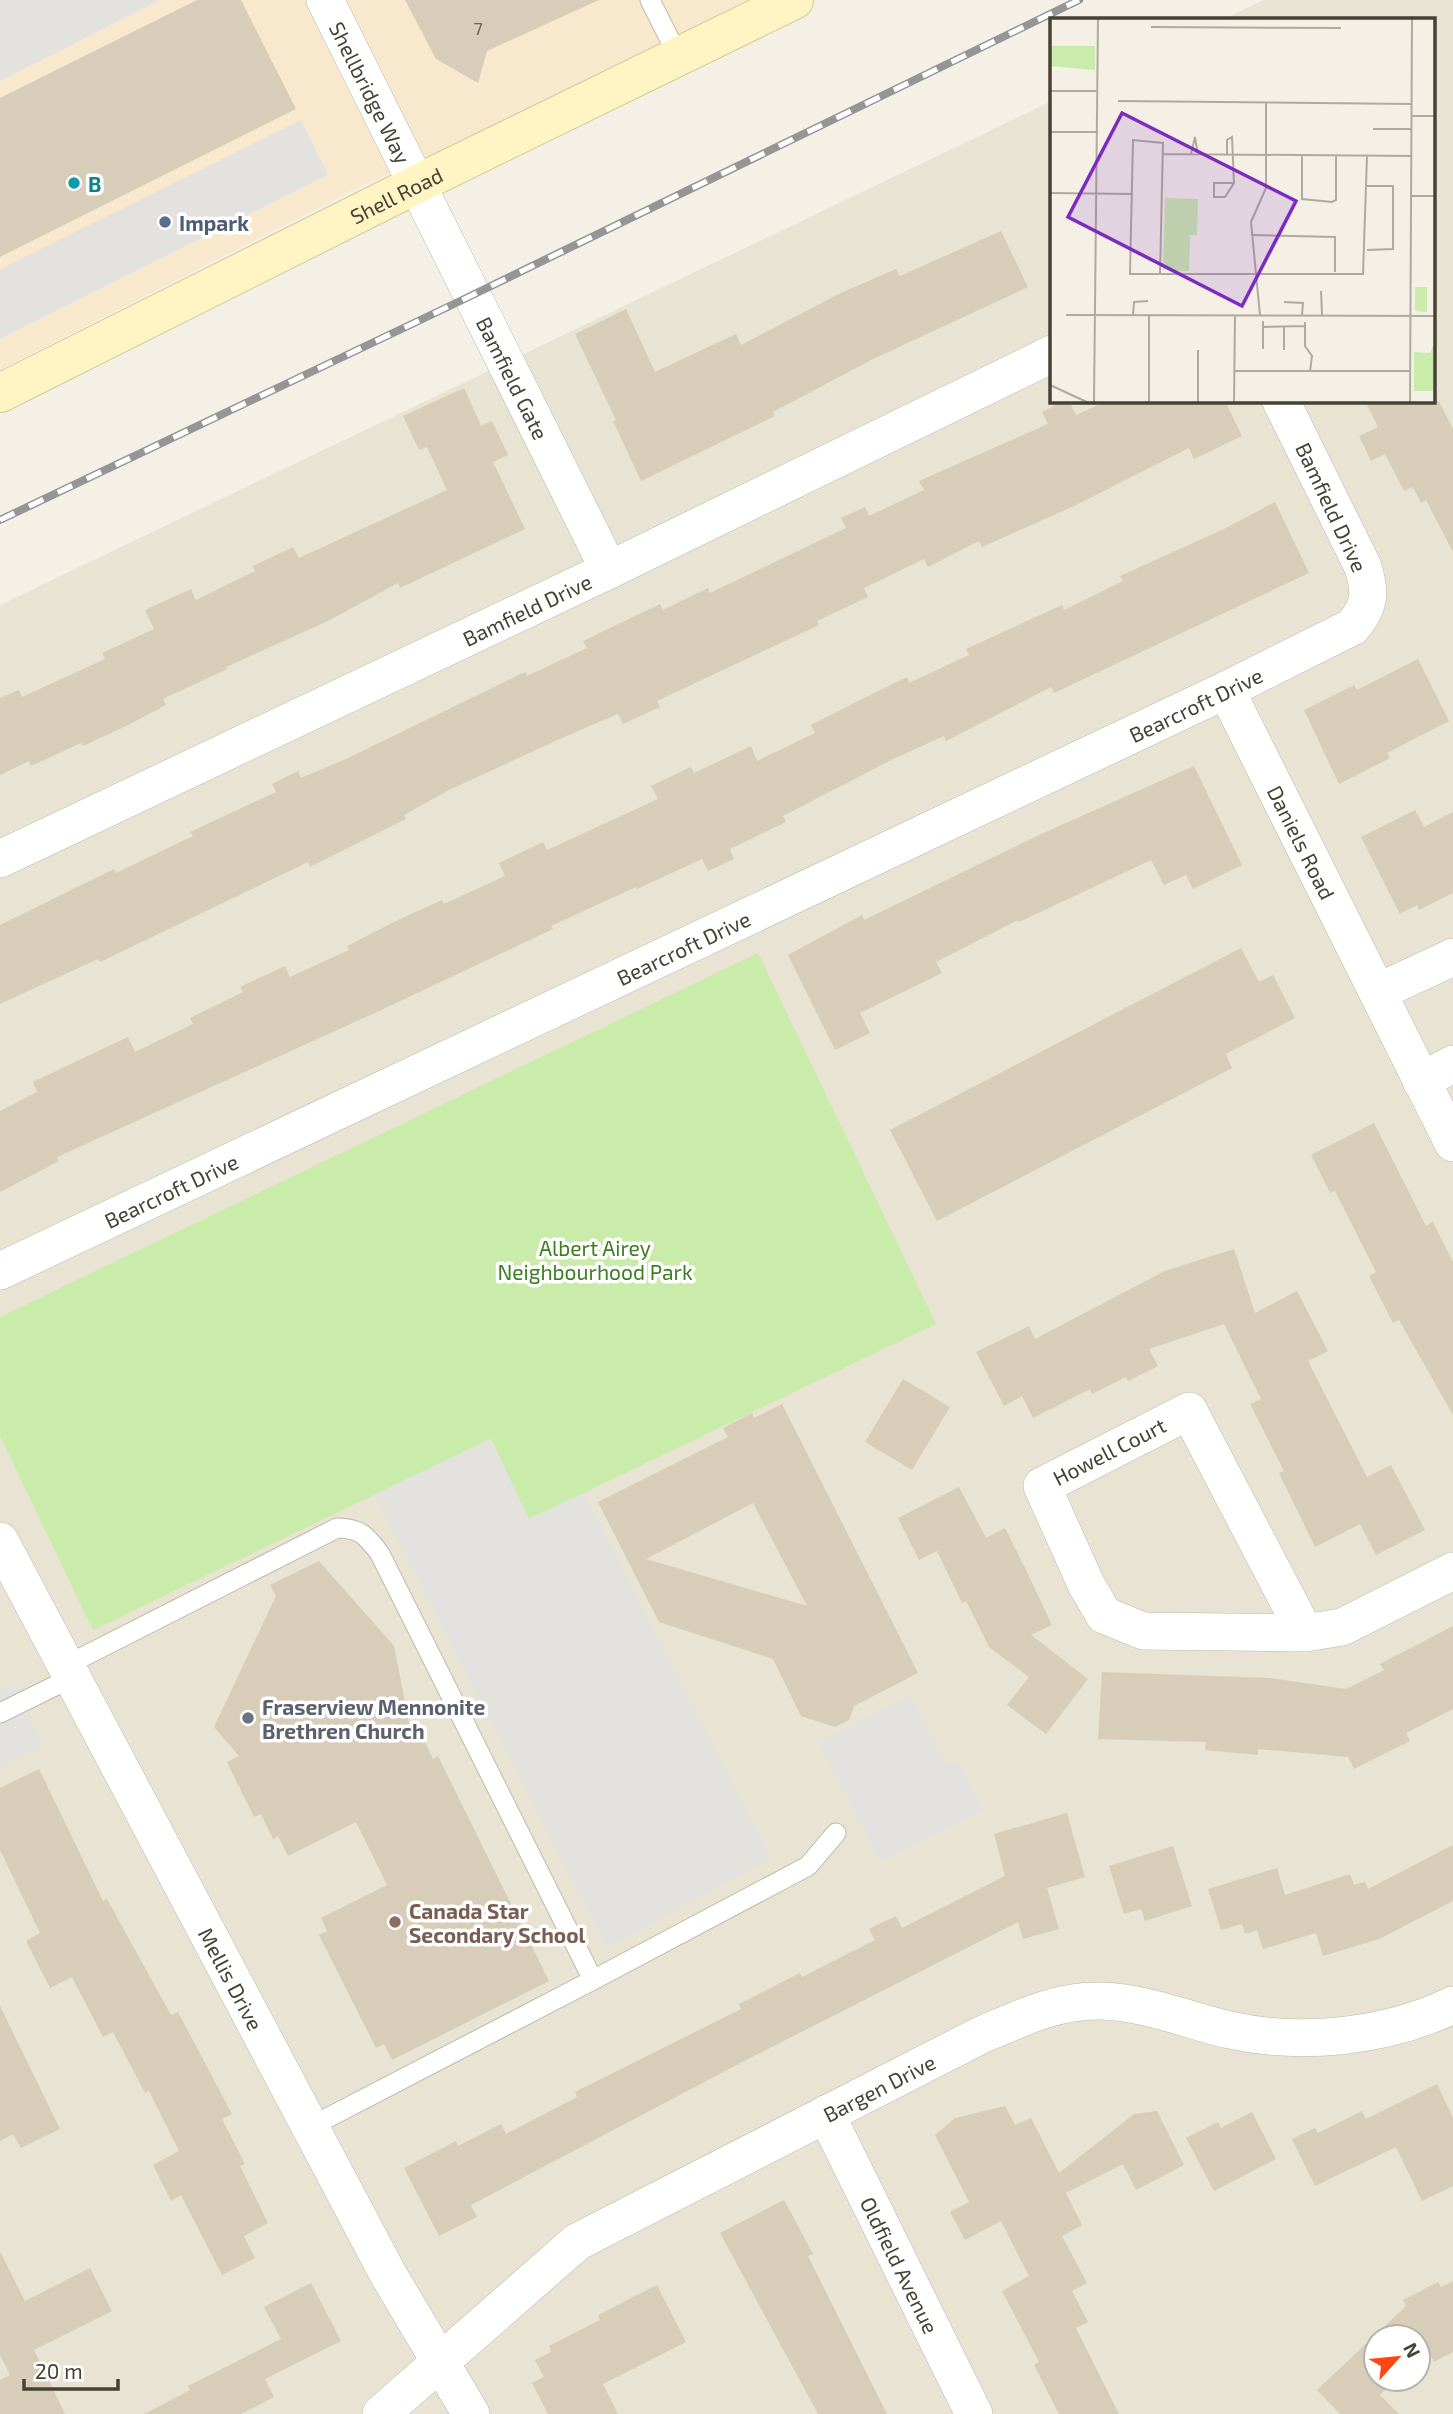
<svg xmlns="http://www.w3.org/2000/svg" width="1453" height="2414" viewBox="0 0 1453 2414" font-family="'Exo 2',sans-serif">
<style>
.residential{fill:#e8e3d2;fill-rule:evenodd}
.commercial{fill:#f8e9ce}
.green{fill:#c9ecaa}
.parking{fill:#e4e2de}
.building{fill:#d7cdb9;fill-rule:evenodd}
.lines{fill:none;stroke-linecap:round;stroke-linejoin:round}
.lane-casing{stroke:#c0b9a7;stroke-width:21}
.street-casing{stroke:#c0b9a7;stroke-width:38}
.secondary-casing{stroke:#d8ca90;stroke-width:40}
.lane{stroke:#fff;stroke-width:19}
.street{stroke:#fff;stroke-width:37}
.secondary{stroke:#fff5c4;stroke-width:38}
.rail-casing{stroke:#959595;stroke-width:8}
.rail{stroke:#fff;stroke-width:5;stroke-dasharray:16;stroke-linecap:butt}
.culture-dot{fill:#0f9aa8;stroke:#fff;stroke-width:2.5}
.service-dot{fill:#5c6f8a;stroke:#fff;stroke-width:2.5}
.worship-dot{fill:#6b7280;stroke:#fff;stroke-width:2.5}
.education-dot{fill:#8d6e63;stroke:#fff;stroke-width:2.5}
.labels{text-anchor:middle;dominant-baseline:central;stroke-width:7;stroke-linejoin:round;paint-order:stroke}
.number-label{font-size:18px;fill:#6b6455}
.street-label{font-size:21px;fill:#474134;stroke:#fff}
.culture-label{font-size:21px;font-weight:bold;fill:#0d838f;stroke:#fff;text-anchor:start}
.service-label{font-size:21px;font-weight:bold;fill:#4e5e75;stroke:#fff;text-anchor:start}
.park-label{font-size:21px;fill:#3e7e22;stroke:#fff}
.worship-label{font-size:21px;font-weight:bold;fill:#5b616d;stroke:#fff;text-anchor:start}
.education-label{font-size:21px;font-weight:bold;fill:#785e54;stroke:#fff;text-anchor:start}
.inset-road{fill:none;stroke:#afaa9e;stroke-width:2}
.view{fill:#7b2cbf;fill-opacity:0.15;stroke:#7b2cbf;stroke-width:3.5}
.inset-edge{fill:none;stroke:#474134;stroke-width:3.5}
</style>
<rect width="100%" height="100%" fill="#f4f0e5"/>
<!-- residential -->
<path class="residential" d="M 1264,0 L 1453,0 L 1453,2414 L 0,2414 L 0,605 L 1052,101 L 1052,401 L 1434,401 L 1434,19 L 1224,19 ZM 1376,2337 L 1418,2337 L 1418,2379 L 1376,2379 Z"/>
<!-- commercial -->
<path class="commercial" d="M 0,0 L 749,0 L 464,142 L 365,184 L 0,370 Z"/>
<!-- green -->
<path class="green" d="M 758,953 L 936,1324 L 529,1519 L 490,1439 L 93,1630 L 0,1436 L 0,1317 Z"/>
<!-- parking -->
<path class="parking" d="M 0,0 L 160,0 L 0,81 Z
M 301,120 L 328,175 L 0,339 L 0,269 Z
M 491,1439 L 529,1519 L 584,1493 L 771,1858 L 607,1948 L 375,1495 Z
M 14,1685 L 44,1746 L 0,1768 L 0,1692 Z
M 911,1696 L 947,1766 L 958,1761 L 983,1810 L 880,1862 L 819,1742 Z"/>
<!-- building -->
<path class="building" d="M 197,0 L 241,0 L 296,109 L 0,257 L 0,98 Z
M 405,0 L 599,0 L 487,51 L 478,83 L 436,59 Z
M 1001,231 L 1028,287 L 873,359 L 773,412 L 775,416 L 641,481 L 613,421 L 616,420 L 575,334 L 626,309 L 655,372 L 736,334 L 741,345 L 841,293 L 896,269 L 900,276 Z
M 464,388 L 481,426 L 492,421 L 508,455 L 493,462 L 525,529 L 400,588 L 398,583 L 328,621 L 226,667 L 227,669 L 163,699 L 166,705 L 126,726 L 83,746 L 81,743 L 31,766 L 29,761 L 0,775 L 0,698 L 19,690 L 22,697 L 105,659 L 102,653 L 154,629 L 145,610 L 191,589 L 196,600 L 255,571 L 253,566 L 293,547 L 299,558 L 447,490 L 427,447 L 419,450 L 403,416 Z
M 1064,401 L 1069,401 L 1076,415 L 1107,401 L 1225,401 L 1242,436 L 1194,459 L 1189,448 L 1074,506 L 982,547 L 979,541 L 928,567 L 924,559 L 864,588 L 868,597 L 817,621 L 819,625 L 657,701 L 660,707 L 623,724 L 618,714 L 564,737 L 447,791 L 404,815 L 406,819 L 310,867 L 308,862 L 100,962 L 98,959 L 0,1004 L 0,925 L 114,869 L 116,873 L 193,836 L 190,832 L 276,792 L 272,784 L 298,771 L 301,778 L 346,759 L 525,672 L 527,676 L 587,648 L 583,641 L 660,604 L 663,610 L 708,588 L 710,593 L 846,528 L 841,518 L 865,507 L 869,516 L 924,490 L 919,481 L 1048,424 L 1042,412 Z
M 1365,401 L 1439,401 L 1453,429 L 1453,552 L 1426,500 L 1421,503 L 1413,487 L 1404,491 L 1385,454 L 1371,461 L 1359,436 L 1378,427 Z
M 1275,502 L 1309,573 L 1054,693 L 1051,687 L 946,741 L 944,736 L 891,760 L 783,816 L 786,822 L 730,849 L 734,859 L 708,871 L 702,859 L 637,889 L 636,887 L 551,926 L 553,929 L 379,1011 L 57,1157 L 59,1161 L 0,1192 L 0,1111 L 37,1092 L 33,1082 L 128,1037 L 135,1052 L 193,1024 L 190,1018 L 243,992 L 240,987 L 285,966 L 290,977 L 349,950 L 347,946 L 400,919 L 442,900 L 444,904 L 505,876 L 499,863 L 543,842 L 547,850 L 658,799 L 651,786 L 691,767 L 694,773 L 751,746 L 757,761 L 815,733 L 811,725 L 872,694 L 907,677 L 909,683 L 969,655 L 966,649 L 1062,605 L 1064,610 L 1123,581 L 1120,576 L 1224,529 Z
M 1418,659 L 1449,721 L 1387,753 L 1390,758 L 1339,784 L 1304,710 L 1354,685 L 1357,690 Z
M 1194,766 L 1242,865 L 1193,889 L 1186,875 L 1164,885 L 1151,860 L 1019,922 L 1018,920 L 936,962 L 942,973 L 860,1013 L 870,1033 L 835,1050 L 788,955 L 862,915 L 864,920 L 1039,835 Z
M 1415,810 L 1424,827 L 1453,812 L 1453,893 L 1419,910 L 1417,905 L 1400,914 L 1361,837 Z
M 1241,948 L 1259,982 L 1273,975 L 1295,1018 L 1226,1054 L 1232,1068 L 937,1221 L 890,1130 Z
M 1374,1123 L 1426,1226 L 1433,1222 L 1453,1262 L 1453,1415 L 1399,1320 L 1393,1323 L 1369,1276 L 1376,1272 L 1335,1191 L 1330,1193 L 1311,1155 Z
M 1234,1249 L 1255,1313 L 1297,1291 L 1328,1351 L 1308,1361 L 1367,1477 L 1391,1465 L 1425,1530 L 1376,1555 L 1360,1524 L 1315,1547 L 1279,1473 L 1284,1471 L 1250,1404 L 1261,1399 L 1224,1324 L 1149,1349 L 1158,1366 L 1128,1381 L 1126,1377 L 1092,1394 L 1090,1389 L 1033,1418 L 1022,1396 L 1004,1406 L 976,1352 L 1029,1326 L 1035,1339 L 1165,1271 Z
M 903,1379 L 950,1407 L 912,1470 L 865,1442 Z
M 782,1404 L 918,1673 L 854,1706 L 849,1720 L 835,1727 L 801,1716 L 773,1659 L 659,1622 L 598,1502 L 728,1437 L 723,1428 L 752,1413 L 754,1418 ZM 753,1503 L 807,1606 L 646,1559 Z
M 959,1487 L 986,1538 L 1005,1528 L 1027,1572 L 1052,1625 L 1031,1635 L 1088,1679 L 1046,1734 L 1007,1705 L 1029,1677 L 989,1647 L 966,1601 L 962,1603 L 937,1551 L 919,1560 L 898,1518 Z
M 319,1561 L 394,1646 L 413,1743 L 423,1738 L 433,1759 L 438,1756 L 549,1981 L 392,2060 L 384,2044 L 376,2048 L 319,1935 L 327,1931 L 321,1918 L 387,1885 L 356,1822 L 288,1856 L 278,1836 L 273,1839 L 261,1814 L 254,1817 L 227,1762 L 239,1756 L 214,1727 L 276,1596 L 270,1585 Z
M 1453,1626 L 1453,1709 L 1406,1733 L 1410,1741 L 1354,1769 L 1348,1757 L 1258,1749 L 1258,1755 L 1205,1750 L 1206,1742 L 1098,1739 L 1102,1672 L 1270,1678 L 1346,1689 L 1384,1670 L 1380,1664 Z
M 39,1769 L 103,1901 L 107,1899 L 171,2015 L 178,2012 L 232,2114 L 222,2119 L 245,2164 L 240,2166 L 268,2223 L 244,2236 L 255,2258 L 222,2275 L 181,2195 L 171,2201 L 153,2165 L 179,2151 L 149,2091 L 145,2093 L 113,2032 L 103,2037 L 72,1977 L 50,1988 L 26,1941 L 40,1933 L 0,1850 L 0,1788 Z
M 1067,1813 L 1085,1877 L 1047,1888 L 1059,1929 L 1023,1939 L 1018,1922 L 748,2059 L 471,2205 L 477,2217 L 439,2236 L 404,2168 L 456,2141 L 458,2146 L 501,2124 L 506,2134 L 577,2097 L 575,2092 L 741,2009 L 739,2004 L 800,1973 L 802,1977 L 875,1940 L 869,1929 L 896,1916 L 902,1928 L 1005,1876 L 994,1834 Z
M 1453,1845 L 1453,1901 L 1379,1939 L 1323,1956 L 1316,1933 L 1263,1949 L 1257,1930 L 1245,1934 L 1242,1924 L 1221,1930 L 1208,1889 L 1277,1868 L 1285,1895 L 1350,1874 L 1354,1885 L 1365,1882 L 1368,1889 Z
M 1173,1846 L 1192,1906 L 1145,1921 L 1141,1909 L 1124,1914 L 1109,1866 Z
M 0,2006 L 60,2129 L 21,2148 L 13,2134 L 0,2141 Z
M 1437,2084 L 1453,2118 L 1453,2186 L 1422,2201 L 1396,2147 L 1315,2186 L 1292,2139 L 1315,2128 L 1318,2133 L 1362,2111 L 1366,2119 Z
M 1005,2106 L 1015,2125 L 1031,2118 L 1059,2173 L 1134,2114 L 1157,2111 L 1184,2165 L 1136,2190 L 1123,2164 L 1066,2193 L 1082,2225 L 1062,2236 L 1087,2283 L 1072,2291 L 1088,2322 L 1076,2328 L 1119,2414 L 1059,2414 L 1034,2365 L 1039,2362 L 1002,2291 L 1029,2276 L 1001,2221 L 965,2240 L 950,2212 L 969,2202 L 935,2135 L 955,2118 Z
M 1252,2112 L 1276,2159 L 1214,2191 L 1186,2138 L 1218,2122 L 1221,2128 Z
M 784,2200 L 813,2254 L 808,2256 L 887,2414 L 818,2414 L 720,2233 Z
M 0,2251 L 25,2301 L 90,2268 L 112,2311 L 34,2350 L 65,2414 L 0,2414 L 0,2380 L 10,2375 L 0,2355 Z
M 1453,2281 L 1453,2352 L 1434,2362 L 1427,2349 L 1418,2358 L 1418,2337 L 1376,2337 L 1376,2379 L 1396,2379 L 1380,2395 L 1399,2414 L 1340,2414 L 1317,2390 L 1406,2306 L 1403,2300 L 1438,2282 L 1441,2287 Z
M 311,2283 L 341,2341 L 265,2379 L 274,2397 L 241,2414 L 144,2414 L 190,2390 L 188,2386 L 281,2339 L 264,2307 Z
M 657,2285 L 686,2342 L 603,2384 L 618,2414 L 548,2414 L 532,2383 L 544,2377 L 535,2360 L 551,2352 L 549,2346 L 600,2320 L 598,2315 Z"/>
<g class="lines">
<!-- lane casing -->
<g class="lane-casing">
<path id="lane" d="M 650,0 L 679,58
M 65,1666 L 337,1528 C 360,1528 367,1536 380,1554 L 593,1980 L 310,2127
M 0,1713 L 71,1678
M 593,1980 L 808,1866 L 836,1833"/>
</g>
<!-- street casing -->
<g class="street-casing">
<g id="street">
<path id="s1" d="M 325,0 L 609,570"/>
<path id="s2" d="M 1226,690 L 1453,1143"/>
<path id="s3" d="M 0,859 L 609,570 L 1052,354"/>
<path d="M 1378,992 L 1453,957"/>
<path d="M 1421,1081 L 1453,1064"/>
<path id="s4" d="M 0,1271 L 1226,690 L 1352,627 C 1370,607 1371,593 1363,567 L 1281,401"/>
<path id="s5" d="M 0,1541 L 388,2274 L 471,2414"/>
<path d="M 1305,1633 L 1189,1411 L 1042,1486 L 1086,1584 L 1104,1615 L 1143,1631 L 1305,1633 L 1342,1627 L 1453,1571"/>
<path id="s6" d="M 826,2114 L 974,2414"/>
<path id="s7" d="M 381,2414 L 577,2242 L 979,2036 C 1019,2019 1056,2000 1100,2001 C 1145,2002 1187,2020 1230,2030 C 1302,2046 1386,2037 1453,2005"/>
</g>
</g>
<!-- secondary casing -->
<g class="secondary-casing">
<g id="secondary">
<path id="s8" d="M 0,393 L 417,184 L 794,0"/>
</g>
</g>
<!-- lane -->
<use href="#lane" class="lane"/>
<!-- street -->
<use href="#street" class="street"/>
<!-- secondary -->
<use href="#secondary" class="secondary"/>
<!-- rail casing -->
<g class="rail-casing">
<path id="rail" d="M 0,520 L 456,303 L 1079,0"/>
</g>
<!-- rail -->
<use href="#rail" class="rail"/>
</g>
<!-- markers -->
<circle class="culture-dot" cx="74" cy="183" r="7"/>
<circle class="service-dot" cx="165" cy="222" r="7"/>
<circle class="worship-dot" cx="248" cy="1718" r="7"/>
<circle class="education-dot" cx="395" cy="1922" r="7"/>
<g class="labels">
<!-- number labels -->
<g class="number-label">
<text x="478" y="28">7</text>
</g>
<!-- street labels -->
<g class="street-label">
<text stroke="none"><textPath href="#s1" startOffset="103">Shellbridge Way</textPath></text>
<text stroke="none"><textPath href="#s8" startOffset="443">Shell Road</textPath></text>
<text stroke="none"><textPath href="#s1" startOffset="422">Bamfield Gate</textPath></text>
<text transform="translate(1332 507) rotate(65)">Bamfield Drive</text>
<text stroke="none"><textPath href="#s3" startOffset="583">Bamfield Drive</textPath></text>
<text stroke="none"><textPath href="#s4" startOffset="1323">Bearcroft Drive</textPath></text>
<text stroke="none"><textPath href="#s2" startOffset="170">Daniels Road</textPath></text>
<text stroke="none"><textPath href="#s4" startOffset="756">Bearcroft Drive</textPath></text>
<text stroke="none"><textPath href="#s4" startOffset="189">Bearcroft Drive</textPath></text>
<text transform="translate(1109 1451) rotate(-27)">Howell Court</text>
<text stroke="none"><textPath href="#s5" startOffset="495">Mellis Drive</textPath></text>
<text stroke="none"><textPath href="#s7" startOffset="600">Bargen Drive</textPath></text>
<text stroke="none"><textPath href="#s6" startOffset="168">Oldfield Avenue</textPath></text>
</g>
<!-- culture labels -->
<g class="culture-label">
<text x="88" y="183">B</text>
</g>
<!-- service labels -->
<g class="service-label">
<text x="179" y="222">Impark</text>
</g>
<!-- park labels -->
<g class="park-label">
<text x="595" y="1247">Albert Airey<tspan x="595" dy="24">Neighbourhood Park</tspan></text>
</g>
<!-- worship labels -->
<g class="worship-label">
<text x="262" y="1706">Fraserview Mennonite<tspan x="262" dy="24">Brethren Church</tspan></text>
</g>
<!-- education labels -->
<g class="education-label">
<text x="409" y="1910">Canada Star<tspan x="409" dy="24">Secondary School</tspan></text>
</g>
</g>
<!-- overview -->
<g transform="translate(1050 18)">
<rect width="385" height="385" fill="#f4f0e5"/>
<path d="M 0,28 L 45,28 L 45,52 L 0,48 ZM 115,180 L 148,181 L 147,217 L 140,217 L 139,253 L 113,252 ZM 365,269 L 377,269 L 377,294 L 365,293 ZM 385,323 L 385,373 L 364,373 L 364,334 L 380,335 Z" fill="#c9ecaa"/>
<path class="inset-road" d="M 101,9 L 291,10M 0,73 L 48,73M 68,83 L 362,86M 362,98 L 385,98M 323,111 L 362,111M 0,114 L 48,114M 113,136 L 362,138M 141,136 L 145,119 L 148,137M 177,137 L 177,122 L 182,119 L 184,165 L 175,179 L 164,179 L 164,165 L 184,165M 252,138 L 252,181 L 282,184 L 286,182 L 286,138M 317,168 L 343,168 L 343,231 L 317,232M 0,175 L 82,176M 362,178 L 385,178M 201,217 L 285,219 L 285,254M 110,256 L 113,125 L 83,122 L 80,256 L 313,256 L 317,138M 271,273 L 272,297M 234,284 L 253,285 L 252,297M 16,297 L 385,298M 83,297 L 84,284 L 98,283M 99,297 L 99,385M 210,297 L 201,204 L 216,170 L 216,85M 255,304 L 255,328 L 262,338 L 260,353M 213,309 L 255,308M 213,331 L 213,303M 234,332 L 234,308M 184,353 L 360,353M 0,367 L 39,385M 44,385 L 48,0M 148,385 L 148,332M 184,385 L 185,297M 360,385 L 362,0"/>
<path class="view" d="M 72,95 L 246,183 L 192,288 L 18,199 Z"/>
<rect width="385" height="385" class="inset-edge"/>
</g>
<!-- north arrow -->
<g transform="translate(1397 2358) rotate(63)"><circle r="33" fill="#ffffff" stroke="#b5b3ae" stroke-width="2"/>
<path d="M0-5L12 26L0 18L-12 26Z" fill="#ff4611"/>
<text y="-10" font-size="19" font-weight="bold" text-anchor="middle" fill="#474134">N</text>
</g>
<!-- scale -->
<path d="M24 2379v10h94v-10" fill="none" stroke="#474134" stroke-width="3.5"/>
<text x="35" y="2379" font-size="21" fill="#474134" stroke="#ffffff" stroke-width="5" paint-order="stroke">20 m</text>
</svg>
